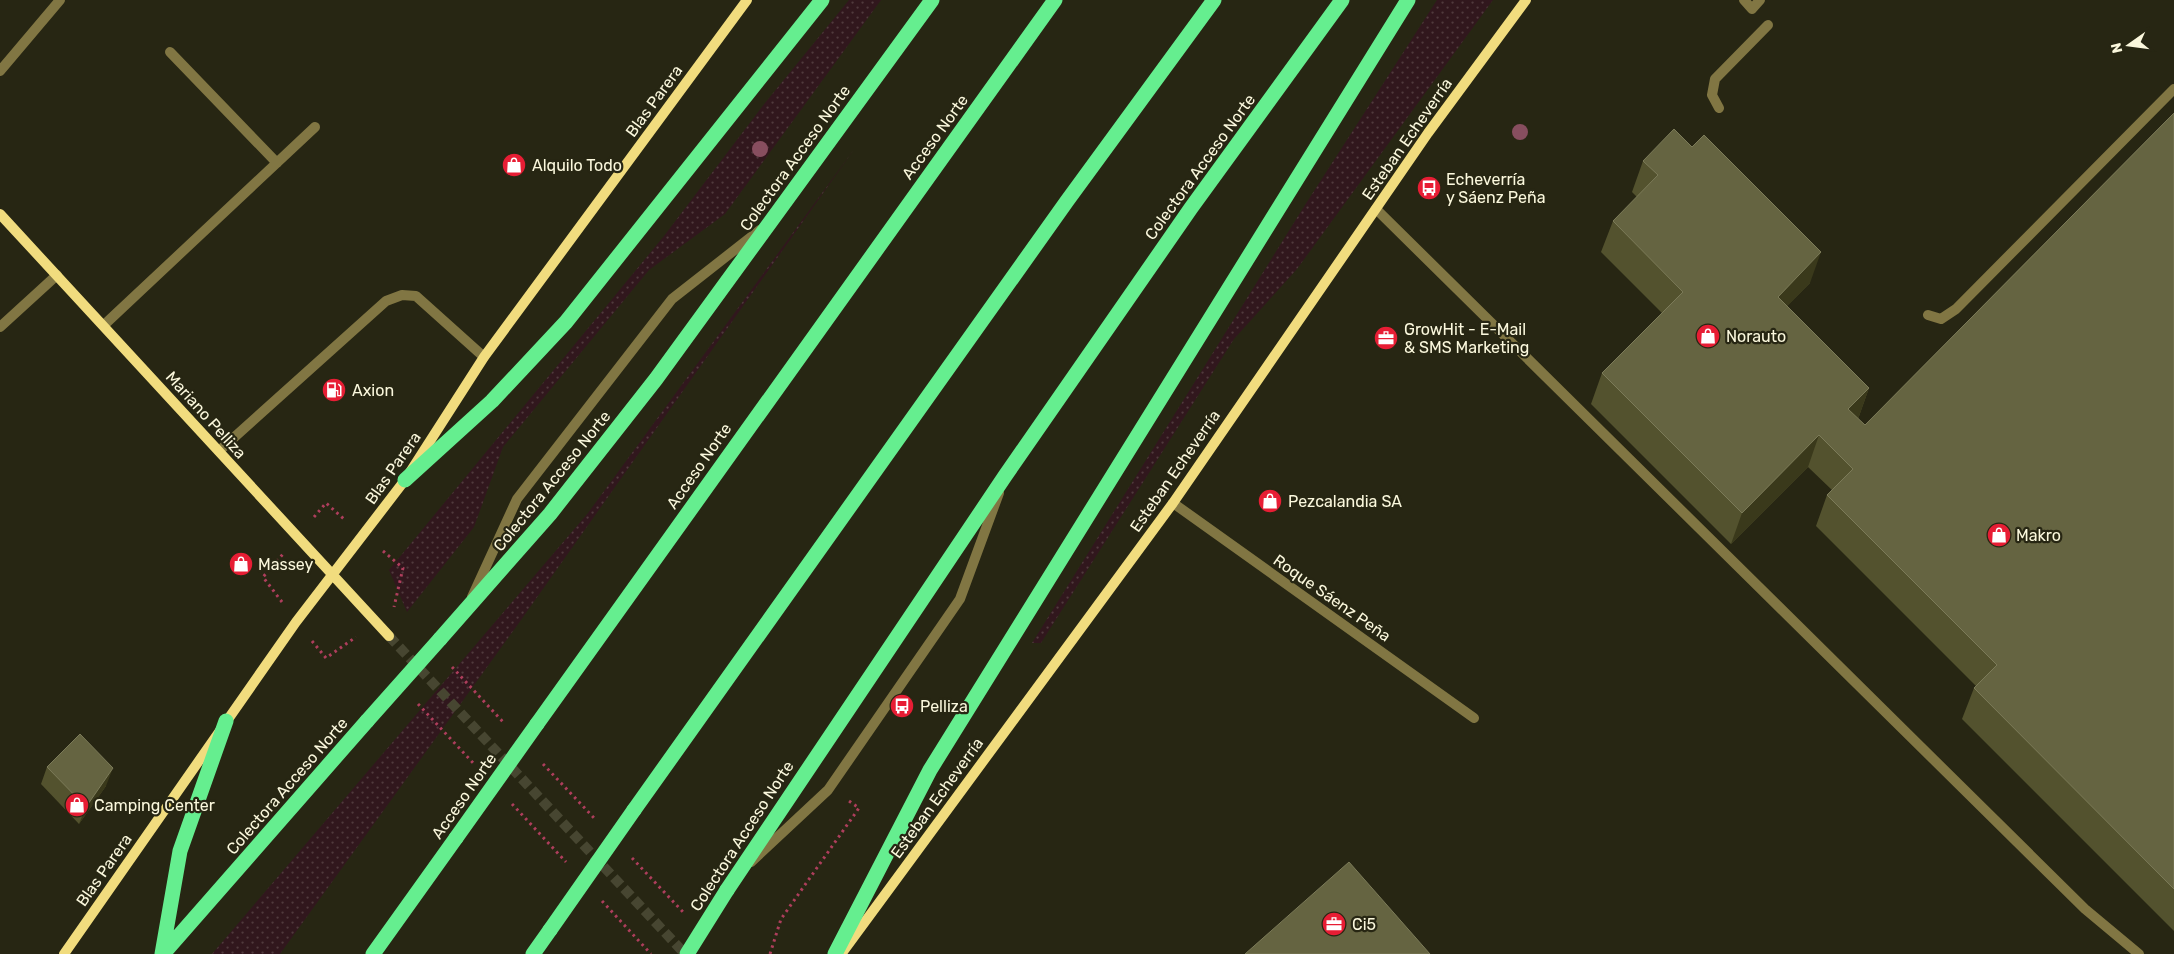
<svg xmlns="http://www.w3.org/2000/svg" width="2174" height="954" viewBox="0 0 2174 954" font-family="Rubik,sans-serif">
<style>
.grass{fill:url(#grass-dots)}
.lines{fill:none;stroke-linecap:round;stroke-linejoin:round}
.secondary-tunnel{stroke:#474631;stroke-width:10;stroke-dasharray:10 5;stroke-linecap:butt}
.path{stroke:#ae3e5c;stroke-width:3;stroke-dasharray:2.5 4;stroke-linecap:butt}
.lane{stroke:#817643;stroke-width:10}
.street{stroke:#817643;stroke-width:10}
.secondary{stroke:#f1dc7e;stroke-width:10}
.highway{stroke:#65ee8f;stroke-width:15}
.highway-bridge{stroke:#65ee8f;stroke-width:15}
.tree{fill:#874e5f}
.wall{fill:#53522e}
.shaded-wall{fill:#3a391b}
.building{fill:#656441;stroke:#7c7b59}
.labels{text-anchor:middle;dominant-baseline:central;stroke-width:4.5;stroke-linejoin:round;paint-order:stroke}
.street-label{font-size:16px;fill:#fbf8dd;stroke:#272613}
.poi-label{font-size:16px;fill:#fbf8dd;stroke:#272613;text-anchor:start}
</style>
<defs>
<pattern id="grass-dots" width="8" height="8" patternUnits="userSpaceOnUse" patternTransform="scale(1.25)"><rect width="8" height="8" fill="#31171d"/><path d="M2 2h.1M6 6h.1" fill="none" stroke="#503a3d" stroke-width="1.8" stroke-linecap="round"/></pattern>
</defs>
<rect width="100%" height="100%" fill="#272613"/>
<!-- grass -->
<path class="grass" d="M 849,0 L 881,0 L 725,214 L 649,270 L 503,447 L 474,527 L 407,612 L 389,570 L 664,236 L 765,103 Z
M 1437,0 L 1493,0 L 1297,269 L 1234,339 L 1041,643 L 1032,643 L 1305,205 Z
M 855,148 L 516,627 L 280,954 L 212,954 L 588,513 Z"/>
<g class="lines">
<!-- secondary-tunnel -->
<path class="secondary-tunnel" d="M 389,636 L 685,954"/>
<!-- path -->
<path class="path" d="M 314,517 L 326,503 L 345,520
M 383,551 L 403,568 L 394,607
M 282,602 L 263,577 L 283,554
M 312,641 L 326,658 L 356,637
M 452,667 L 504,723
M 418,704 L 475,765
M 543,764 L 595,819
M 512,804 L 566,862
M 632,858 L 683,912
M 602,901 L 651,954
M 770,954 L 781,919 L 859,808 L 849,801"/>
<!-- lane -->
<path class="lane" d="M 1744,0 L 1752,9 L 1760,0
M 170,52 L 277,163
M 1719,108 L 1712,95 L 1715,79 L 1768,25
M 1376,209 L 2085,909 L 2139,954
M 1928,315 L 1941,319 L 1956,309 L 2174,89
M 104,325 L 315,127
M 219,451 L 386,301 L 402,295 L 416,296 L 484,357
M 472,597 L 517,499 L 672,299 L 760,230
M 751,862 L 828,790 L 960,599 L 999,493"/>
<!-- street -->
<path class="street" d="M 0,71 L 60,0
M 0,327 L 57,275
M 1173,503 L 1474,718"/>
<!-- secondary -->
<path class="secondary" d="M 0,214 L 389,636
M 842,953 L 1173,503 L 1428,133 L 1526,0
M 64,954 L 296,622 L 405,480 L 484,357 L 747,0"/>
<!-- highway -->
<path class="highway" d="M 405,480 L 492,401 L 566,322 L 822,0
M 440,639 L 550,514 L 656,379 L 932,0
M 537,724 L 1055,0
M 634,810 L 1067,201 L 1214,0
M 727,890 L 1005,476 L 1191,208 L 1342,0
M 162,954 L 180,851 L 226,721
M 163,954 L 367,721
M 373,954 L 456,838
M 533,954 L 550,930
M 835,954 L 930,770 L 1408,0"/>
<!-- highway-bridge -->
<path class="highway-bridge" d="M 367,721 L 440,639
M 456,838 L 537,724
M 550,930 L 634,810
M 687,954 L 727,890"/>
</g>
<!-- trees -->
<g class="tree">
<circle cx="1520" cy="132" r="8"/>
<circle cx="760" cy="149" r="8"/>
</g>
<!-- wall -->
<path class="wall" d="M 2174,113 L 2174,931 L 1962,719 L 1974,688 L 1976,686 L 1816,526 L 1827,495 L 1832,490 L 1808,467 L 1731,544 L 1591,404 L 1602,373 L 1662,313 L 1601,252 L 1613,221 L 1637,197 L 1632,192 L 1643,161 L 1810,283 L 1787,306 L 1869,388 L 1858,419 L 1865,425 Z
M 47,767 L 106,786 L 79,824 L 41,784 Z"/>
<!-- shaded-wall -->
<path class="shaded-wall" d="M 1821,252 L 1810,283 L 1766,328 L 1778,297 Z
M 1869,388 L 1858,419 L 1848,409 Z
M 1819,435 L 1808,467 L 1731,544 L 1742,513 Z
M 113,768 L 106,786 L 79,824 L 86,807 Z"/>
<!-- building -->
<path class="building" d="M 2174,113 L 2174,889 L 1974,688 L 1997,665 L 1827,495 L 1853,469 L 1819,435 L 1742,513 L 1602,373 L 1683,292 L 1613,221 L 1658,175 L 1643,161 L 1674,129 L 1692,147 L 1704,135 L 1821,252 L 1778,297 L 1869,388 L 1848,409 L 1865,425 Z
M 80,734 L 113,768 L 86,807 L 47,767 Z
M 1349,862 L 1430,954 L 1245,954 Z"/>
<!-- icons -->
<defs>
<g id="shop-disc" transform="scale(1.25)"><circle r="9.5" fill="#e71d34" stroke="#272613"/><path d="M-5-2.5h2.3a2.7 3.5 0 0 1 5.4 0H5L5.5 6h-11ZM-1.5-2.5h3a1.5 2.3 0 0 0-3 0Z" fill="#fff"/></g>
<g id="bus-disc" transform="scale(1.25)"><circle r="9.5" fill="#e71d34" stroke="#272613"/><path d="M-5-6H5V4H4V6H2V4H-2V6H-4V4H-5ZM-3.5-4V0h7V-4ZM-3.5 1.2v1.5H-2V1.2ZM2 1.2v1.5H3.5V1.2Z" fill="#fff"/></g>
<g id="office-disc" transform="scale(1.25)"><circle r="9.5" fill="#e71d34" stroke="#272613"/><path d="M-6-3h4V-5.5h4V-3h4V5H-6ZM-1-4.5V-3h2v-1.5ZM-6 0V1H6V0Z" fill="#fff"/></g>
<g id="fuel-disc" transform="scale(1.25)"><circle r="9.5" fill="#e71d34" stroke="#272613"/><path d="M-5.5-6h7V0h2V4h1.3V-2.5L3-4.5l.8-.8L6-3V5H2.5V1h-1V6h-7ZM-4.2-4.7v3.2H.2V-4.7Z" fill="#fff"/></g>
</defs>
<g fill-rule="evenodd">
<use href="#shop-disc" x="514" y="165"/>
<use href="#bus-disc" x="1429" y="188"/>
<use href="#shop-disc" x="1708" y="336"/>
<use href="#office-disc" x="1386" y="338"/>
<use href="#fuel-disc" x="334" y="390"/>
<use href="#shop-disc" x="1270" y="501"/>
<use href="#shop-disc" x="1999" y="535"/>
<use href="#shop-disc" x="241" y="564"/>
<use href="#bus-disc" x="902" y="706"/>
<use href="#shop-disc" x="77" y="805"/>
<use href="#office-disc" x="1334" y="924"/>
</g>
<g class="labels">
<!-- street labels -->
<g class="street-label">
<text transform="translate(654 101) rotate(-54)">Blas Parera</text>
<text transform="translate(935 137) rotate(-54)">Acceso Norte</text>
<text transform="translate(1407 139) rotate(-55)">Esteban Echeverría</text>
<text transform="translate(795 158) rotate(-54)">Colectora Acceso Norte</text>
<text transform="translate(1200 167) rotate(-54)">Colectora Acceso Norte</text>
<text transform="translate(206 415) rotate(48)">Mariano Pelliza</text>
<text transform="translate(699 466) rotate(-55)">Acceso Norte</text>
<text transform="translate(393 468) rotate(-55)">Blas Parera</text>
<text transform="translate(1175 471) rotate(-55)">Esteban Echeverría</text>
<text transform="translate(552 481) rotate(-51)">Colectora Acceso Norte</text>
<text transform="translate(1332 598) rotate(35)">Roque Sáenz Peña</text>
<text transform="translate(287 786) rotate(-49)">Colectora Acceso Norte</text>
<text transform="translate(464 796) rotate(-55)">Acceso Norte</text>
<text transform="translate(937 798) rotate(-54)">Esteban Echeverría</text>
<text transform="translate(742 836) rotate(-57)">Colectora Acceso Norte</text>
<text transform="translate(104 870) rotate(-55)">Blas Parera</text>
</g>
<!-- poi labels -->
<g class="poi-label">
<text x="532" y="165">Alquilo Todo</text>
<text x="1446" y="179">Echeverría<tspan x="1446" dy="18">y Sáenz Peña</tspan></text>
<text x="1404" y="329">GrowHit - E-Mail<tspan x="1404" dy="18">&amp; SMS Marketing</tspan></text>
<text x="1726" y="336">Norauto</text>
<text x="352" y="390">Axion</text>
<text x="1288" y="501">Pezcalandia SA</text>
<text x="2016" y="535">Makro</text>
<text x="258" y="564">Massey</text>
<text x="920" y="706">Pelliza</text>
<text x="94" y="805">Camping Center</text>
<text x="1352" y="924">Ci5</text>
</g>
</g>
<!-- north arrow -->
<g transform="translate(2129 45) rotate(256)" stroke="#272613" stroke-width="4" paint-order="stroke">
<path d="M0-4L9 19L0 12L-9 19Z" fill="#fbf8dd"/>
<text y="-8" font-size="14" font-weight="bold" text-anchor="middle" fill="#fbf8dd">N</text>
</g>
</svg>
